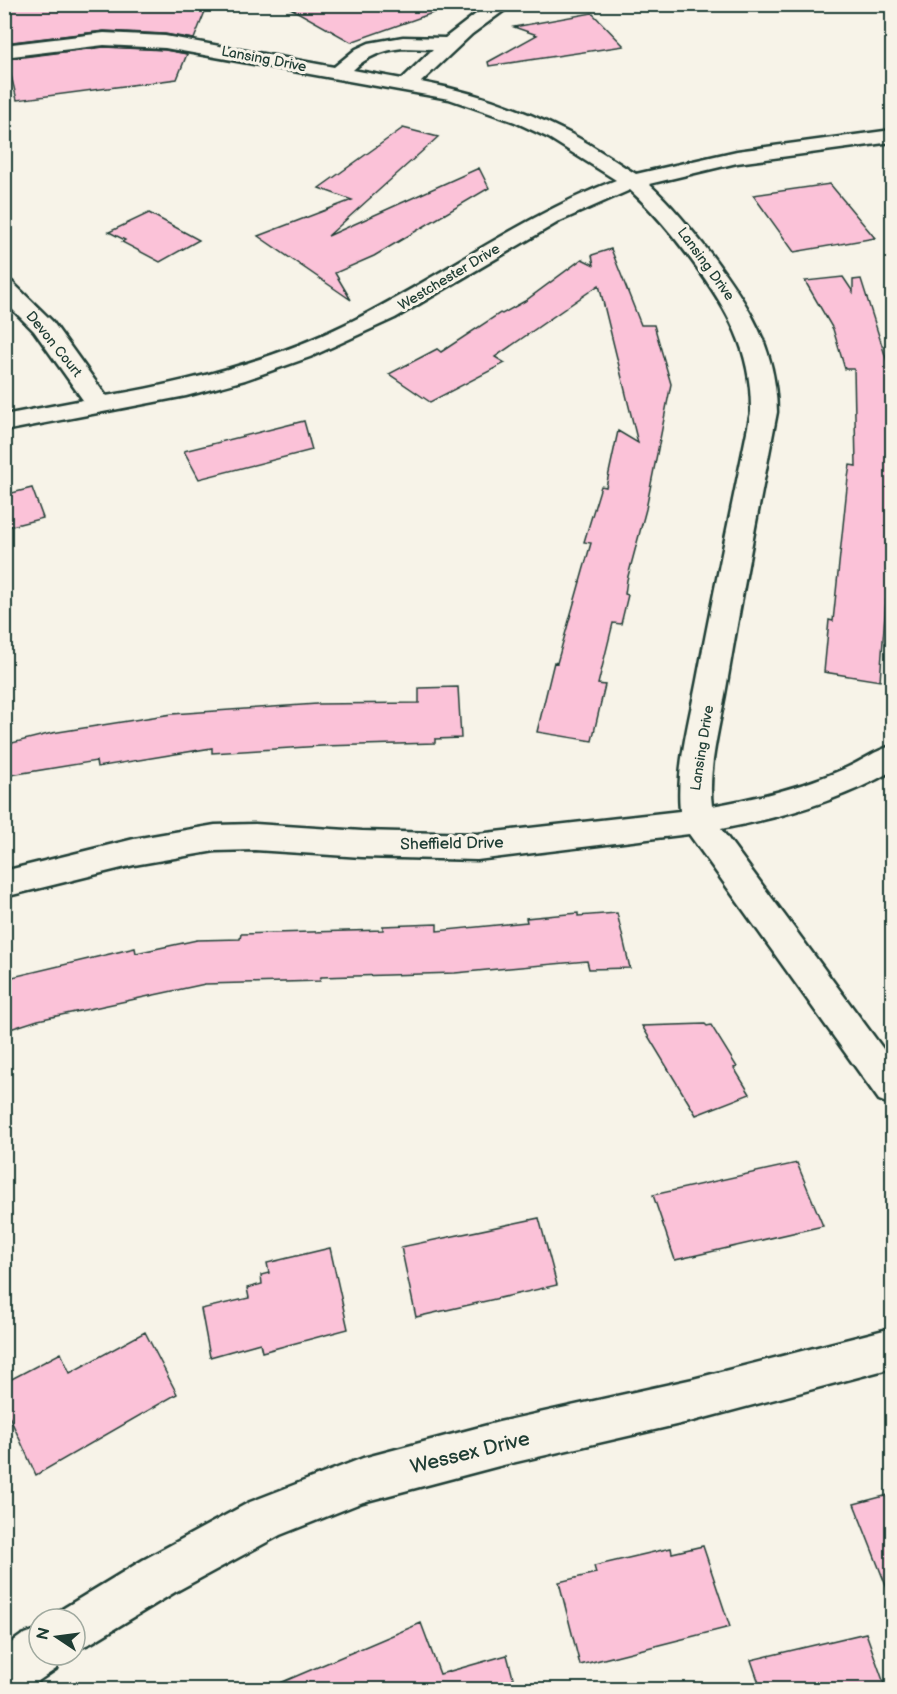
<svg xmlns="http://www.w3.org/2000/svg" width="897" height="1694" viewBox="0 0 897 1694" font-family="'Balsamiq Sans',sans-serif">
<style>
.building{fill:#fbc2d8;stroke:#1f3d34;stroke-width:1.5}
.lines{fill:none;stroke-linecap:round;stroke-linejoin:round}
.minor-casing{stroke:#1f3d34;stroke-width:5}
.minor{fill:#f7f3e8;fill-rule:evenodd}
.labels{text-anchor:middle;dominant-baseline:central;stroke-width:6;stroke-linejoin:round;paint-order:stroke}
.far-street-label{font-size:14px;fill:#1f3d34;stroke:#f7f3e8}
.street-label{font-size:16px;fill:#1f3d34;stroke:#f7f3e8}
.near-street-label{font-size:20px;fill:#1f3d34;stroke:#f7f3e8}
</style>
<rect width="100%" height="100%" fill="#f7f3e8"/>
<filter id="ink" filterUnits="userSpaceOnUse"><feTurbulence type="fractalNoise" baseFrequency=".0167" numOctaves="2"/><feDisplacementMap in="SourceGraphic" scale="12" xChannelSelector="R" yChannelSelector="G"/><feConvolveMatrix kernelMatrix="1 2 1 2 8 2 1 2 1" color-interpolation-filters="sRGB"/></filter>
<g filter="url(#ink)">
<!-- building -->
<path class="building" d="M 4,4 L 208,4 L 194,39 L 165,34 L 104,31 L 4,43 Z
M 283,4 L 443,4 L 444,9 L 351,42 Z
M 592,13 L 624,46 L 489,66 L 488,62 L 537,35 L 514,27 Z
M 104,47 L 165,50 L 187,54 L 177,79 L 17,100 L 7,59 Z
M 403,128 L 438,137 L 328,236 L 479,168 L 489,188 L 374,256 L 335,273 L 351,300 L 258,236 L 352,200 L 319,188 Z
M 830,184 L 875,238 L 794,252 L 753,195 Z
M 149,213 L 199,240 L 160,262 L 122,242 L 125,240 L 109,232 Z
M 611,249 L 641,325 L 654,325 L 671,384 L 646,509 L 627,580 L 625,594 L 628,595 L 621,624 L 613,623 L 598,684 L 605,685 L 592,741 L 537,732 L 554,662 L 557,663 L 591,543 L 584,542 L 601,486 L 606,487 L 618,431 L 638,443 L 599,285 L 495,357 L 505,363 L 430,402 L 389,374 L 437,349 L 441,352 L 500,313 L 502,314 L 525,301 L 582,259 L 594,265 L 592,255 Z
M 843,277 L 853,292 L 853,280 L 861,279 L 892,377 L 892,489 L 888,534 L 892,534 L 892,560 L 890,600 L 886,600 L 880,681 L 824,672 L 829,620 L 833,621 L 848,478 L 850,465 L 856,466 L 854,369 L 845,369 L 833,329 L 805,281 Z
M 304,421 L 312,450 L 199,479 L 184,451 Z
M 32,488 L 43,518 L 4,528 L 4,495 Z
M 458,687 L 461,738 L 435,739 L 435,743 L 322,746 L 212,753 L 212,748 L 97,767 L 96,761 L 4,776 L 4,745 L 52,733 L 172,714 L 317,704 L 419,703 L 419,688 Z
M 578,913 L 578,916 L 617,913 L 630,968 L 589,969 L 587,961 L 455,973 L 321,977 L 320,981 L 205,984 L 38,1020 L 4,1031 L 4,979 L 135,948 L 136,953 L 197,940 L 240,939 L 241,934 L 383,930 L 383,926 L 437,924 L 437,931 L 527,922 L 526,918 Z
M 705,1024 L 707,1026 L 711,1025 L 737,1067 L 734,1068 L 750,1094 L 696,1115 L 642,1026 Z
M 797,1163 L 823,1226 L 675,1260 L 653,1195 Z
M 539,1218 L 557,1285 L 416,1317 L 401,1247 Z
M 330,1248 L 348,1329 L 262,1352 L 260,1343 L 210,1357 L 201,1309 L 249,1298 L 247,1288 L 262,1284 L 261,1275 L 269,1273 L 267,1263 Z
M 145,1332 L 177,1394 L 36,1475 L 4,1405 L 4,1383 L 61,1353 L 70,1373 Z
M 892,1494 L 892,1596 L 890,1596 L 854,1504 Z
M 703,1546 L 730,1627 L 580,1665 L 559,1582 L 596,1573 L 594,1566 L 671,1548 L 672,1553 Z
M 421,1623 L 440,1674 L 507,1655 L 516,1689 L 266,1689 Z
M 866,1633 L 886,1689 L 761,1689 L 751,1660 Z"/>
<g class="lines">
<!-- minor casing -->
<g class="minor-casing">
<path id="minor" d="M 489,4 L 513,4 L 472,34 L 421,82 C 470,91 517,107 561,129 C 587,141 611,159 636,174 L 737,151 L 892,130 L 892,142 L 737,163 L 649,184 C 672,205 690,228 710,253 C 748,304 776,346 777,412 C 760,502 742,593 727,683 C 721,721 707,768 712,806 C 758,798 803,787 846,768 C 862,761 876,750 892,746 L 892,771 C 839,801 780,818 721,829 L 892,1061 L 892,1105 L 879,1100 L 689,834 L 477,860 L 362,857 L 255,850 L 215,851 L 134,865 L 4,897 L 4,871 L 134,839 L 215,825 L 255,824 L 362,831 L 477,834 L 680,811 C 676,768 689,722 697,680 C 714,590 733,501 751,412 C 752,351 728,310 693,262 C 672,234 656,214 630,190 L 560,221 L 395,318 L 310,357 L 245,380 L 186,396 L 4,431 L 4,415 L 83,400 L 34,331 L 4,301 L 4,280 L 12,282 L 52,321 L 106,396 C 188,382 271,361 346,324 C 438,279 520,217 616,180 L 549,138 L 515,122 L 449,99 L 165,48 L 104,45 L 4,57 L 4,45 L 104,33 L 165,36 L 334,67 L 356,49 L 369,43 L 403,37 L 445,38 ZM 403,48 L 433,49 L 402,79 L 353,70 C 367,56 384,50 403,48 Z
M 892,1328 L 892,1368 L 693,1421 L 499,1466 L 363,1502 L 280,1535 L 175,1592 L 91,1643 L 75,1650 L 75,1619 L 55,1619 L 59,1611 L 143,1560 L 250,1502 L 363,1458 L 499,1422 L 693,1379 Z
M 39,1629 L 39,1655 L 61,1655 L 56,1669 L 25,1690 L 4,1690 L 4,1648 L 22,1635 Z"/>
</g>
<!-- minor -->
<use href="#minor" class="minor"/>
</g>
</g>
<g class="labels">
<!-- far-street labels -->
<g class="far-street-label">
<text transform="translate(264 59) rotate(11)">Lansing Drive</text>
<text transform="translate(706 264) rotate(54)">Lansing Drive</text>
<text transform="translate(449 277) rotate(-31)">Westchester Drive</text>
<text transform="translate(54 344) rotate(51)">Devon Court</text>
<text transform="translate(702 748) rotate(-81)">Lansing Drive</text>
</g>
<!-- street labels -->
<g class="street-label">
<text transform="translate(452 844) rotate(-1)">Sheffield Drive</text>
</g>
<!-- near-street labels -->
<g class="near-street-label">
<text transform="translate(470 1453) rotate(-14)">Wessex Drive</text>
</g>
</g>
<!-- margin -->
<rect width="897" height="1694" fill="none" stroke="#f7f3e8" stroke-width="24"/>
<rect x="12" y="12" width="873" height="1670" fill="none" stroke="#1f3d34" stroke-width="2" filter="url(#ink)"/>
<!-- north arrow -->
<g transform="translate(57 1637) rotate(283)"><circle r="28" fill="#f7f3e8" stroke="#a1aaa0" stroke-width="1.5"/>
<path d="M0-4.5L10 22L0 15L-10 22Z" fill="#1f3d34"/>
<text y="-9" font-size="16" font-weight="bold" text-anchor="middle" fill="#1f3d34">N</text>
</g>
</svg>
